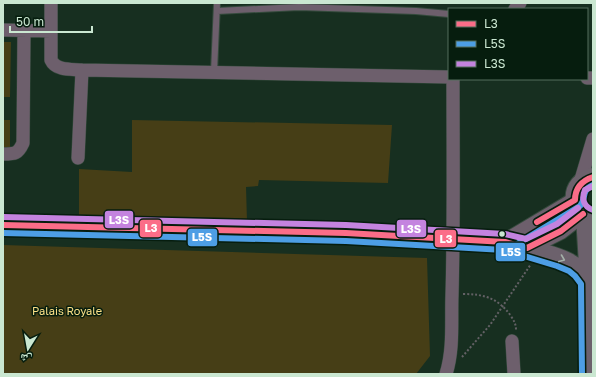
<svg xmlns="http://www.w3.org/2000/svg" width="596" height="377" viewBox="0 0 596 377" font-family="'Golos Text','Noto Naskh Arabic',sans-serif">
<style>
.green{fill:#463e16}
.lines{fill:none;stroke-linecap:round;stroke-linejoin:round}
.service-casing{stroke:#354b3d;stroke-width:8}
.minor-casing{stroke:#354b3d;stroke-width:14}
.tertiary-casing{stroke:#354b3d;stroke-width:18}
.secondary-casing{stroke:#354b3d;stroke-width:20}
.path{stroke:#636165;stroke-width:2;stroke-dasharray:2 2;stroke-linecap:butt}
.service{stroke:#6d5f6c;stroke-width:6}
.minor{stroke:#6d5f6c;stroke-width:13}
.tertiary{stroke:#6d5f6c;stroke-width:16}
.secondary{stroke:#6c616c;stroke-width:18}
.bus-1-casing{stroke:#061d0e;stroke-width:9}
.bus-2-casing{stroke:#061d0e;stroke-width:9}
.bus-3-casing{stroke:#061d0e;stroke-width:9}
.bus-1{stroke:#fb6d88;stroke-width:6}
.bus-2{stroke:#4d9ee5;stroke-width:6}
.bus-3{stroke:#c483df;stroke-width:6}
.oneway{stroke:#a4b1a9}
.bus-dot{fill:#cae7d1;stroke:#061d0e;stroke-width:1.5}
.labels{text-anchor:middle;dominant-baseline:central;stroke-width:3;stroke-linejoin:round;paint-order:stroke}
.park-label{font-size:11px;fill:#fce087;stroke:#061d0e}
.line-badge{stroke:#061d0e;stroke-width:1.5}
.badge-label{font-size:11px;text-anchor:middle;font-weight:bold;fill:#fff}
</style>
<rect width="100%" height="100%" fill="#172f20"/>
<!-- green -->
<path class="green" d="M 3,42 L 11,42 L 10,97 L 3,97 Z
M 3,120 L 10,120 L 10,150 L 3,150 Z
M 132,120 L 392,125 L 388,183 L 259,180 L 258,186 L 246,187 L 247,222 L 79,219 L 79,169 L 132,172 Z
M 3,245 L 427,258 L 430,356 L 416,374 L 3,374 Z"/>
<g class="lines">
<!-- service casing -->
<g class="service-casing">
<path id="service" d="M 217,11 L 299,7 L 416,11 L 449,14
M 214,72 L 217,3"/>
</g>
<!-- minor casing -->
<g class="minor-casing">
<path id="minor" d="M 51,3 L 51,60 C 56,71 72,69 82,70 L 449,77
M 515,9 L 520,3
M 3,30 L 51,31
M 587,78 L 593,78
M 3,154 C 15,154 18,154 23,143 L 24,31
M 78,158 L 82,70
M 579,186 L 593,139
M 512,341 L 514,374
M 446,374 C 454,349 451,321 452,295 C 454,223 453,151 453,79"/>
</g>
<!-- tertiary casing -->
<g class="tertiary-casing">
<path id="tertiary" d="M 3,225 L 346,233 L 505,242 L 527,248 L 561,231 L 583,214
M 505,242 L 575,200"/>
</g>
<!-- secondary casing -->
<g class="secondary-casing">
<path id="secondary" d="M 593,177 C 568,182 569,213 593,219
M 585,216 L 589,281 L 590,374
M 527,248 C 554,257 572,257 589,281"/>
</g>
<!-- path -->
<path class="path" d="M 463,294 C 484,294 498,298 511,316 C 514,321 516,324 516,330
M 462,357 L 490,325 L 531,264"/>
<!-- service -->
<use href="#service" class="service"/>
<!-- minor -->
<use href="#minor" class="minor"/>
<!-- tertiary -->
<use href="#tertiary" class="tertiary"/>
<!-- secondary -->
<use href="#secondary" class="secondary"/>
<!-- bus-1 casing -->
<g class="bus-1-casing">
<path id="bus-1" d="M 537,222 L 575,200 C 575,188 581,181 593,177
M 3,225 L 346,233 L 505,242 L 527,248 L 561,231 L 583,214"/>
</g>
<!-- bus-2 casing -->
<g class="bus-2-casing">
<path id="bus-2" d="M 3,233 L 346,241 L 504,250 L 557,266 L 569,271 L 575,276 L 581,284 L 582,374
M 509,249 L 580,206 C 587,198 580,191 593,185"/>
</g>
<!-- bus-3 casing -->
<g class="bus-3-casing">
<path id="bus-3" d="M 593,186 L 585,190 C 581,199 584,207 593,210
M 3,217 L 346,225 L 505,234 L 526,239 L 557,224 L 578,208"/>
</g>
<!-- bus-1 -->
<use href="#bus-1" class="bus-1"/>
<!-- bus-2 -->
<use href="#bus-2" class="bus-2"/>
<!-- bus-3 -->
<use href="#bus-3" class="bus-3"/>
</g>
<!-- one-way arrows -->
<defs><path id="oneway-chevron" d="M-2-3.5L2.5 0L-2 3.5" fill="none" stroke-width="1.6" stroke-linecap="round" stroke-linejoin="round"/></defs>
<use class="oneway" href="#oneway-chevron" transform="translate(562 259) rotate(22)"/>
<!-- markers -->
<circle class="bus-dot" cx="502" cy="234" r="3.5"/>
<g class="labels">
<!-- park labels -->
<g class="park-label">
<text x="67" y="310">Palais Royale</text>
</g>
</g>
<g class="line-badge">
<rect x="104" y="210" width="30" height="19" rx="4" fill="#c483df"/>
<rect x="139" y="219" width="23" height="19" rx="4" fill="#fb6d88"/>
<rect x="396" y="219" width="31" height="19" rx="4" fill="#c483df"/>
<rect x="187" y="228" width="31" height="19" rx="4" fill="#4d9ee5"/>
<rect x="434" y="229" width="23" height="19" rx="4" fill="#fb6d88"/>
<rect x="495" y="242" width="31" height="20" rx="4" fill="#4d9ee5"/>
</g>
<g class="badge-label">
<text x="119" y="224">L3S</text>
<text x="151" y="232">L3</text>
<text x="411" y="233">L3S</text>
<text x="202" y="241">L5S</text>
<text x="446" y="243">L3</text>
<text x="511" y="256">L5S</text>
</g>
<!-- border -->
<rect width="596" height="377" fill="none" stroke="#cae7d1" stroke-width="8"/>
<!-- legend -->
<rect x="448" y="8" width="140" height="72" fill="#061d0e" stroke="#546e5c"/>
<rect x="456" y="21" width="20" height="6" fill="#fb6d88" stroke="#546e5c"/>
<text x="484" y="28" font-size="12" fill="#cae7d1">L3</text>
<rect x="456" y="41" width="20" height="6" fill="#4d9ee5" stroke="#546e5c"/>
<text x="484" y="48" font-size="12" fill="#cae7d1">L5S</text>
<rect x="456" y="61" width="20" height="6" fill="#c483df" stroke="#546e5c"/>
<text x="484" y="68" font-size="12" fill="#cae7d1">L3S</text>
<!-- north arrow -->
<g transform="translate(28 349) rotate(191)" stroke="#061d0e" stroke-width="3" paint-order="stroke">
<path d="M0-3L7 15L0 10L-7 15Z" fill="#cae7d1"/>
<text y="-6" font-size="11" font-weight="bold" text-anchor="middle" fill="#cae7d1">ش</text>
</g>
<!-- scale -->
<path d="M10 26v6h82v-6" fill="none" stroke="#cae7d1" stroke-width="2"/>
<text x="16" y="26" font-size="12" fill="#cae7d1" stroke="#061d0e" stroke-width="3" paint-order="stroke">50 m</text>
</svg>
